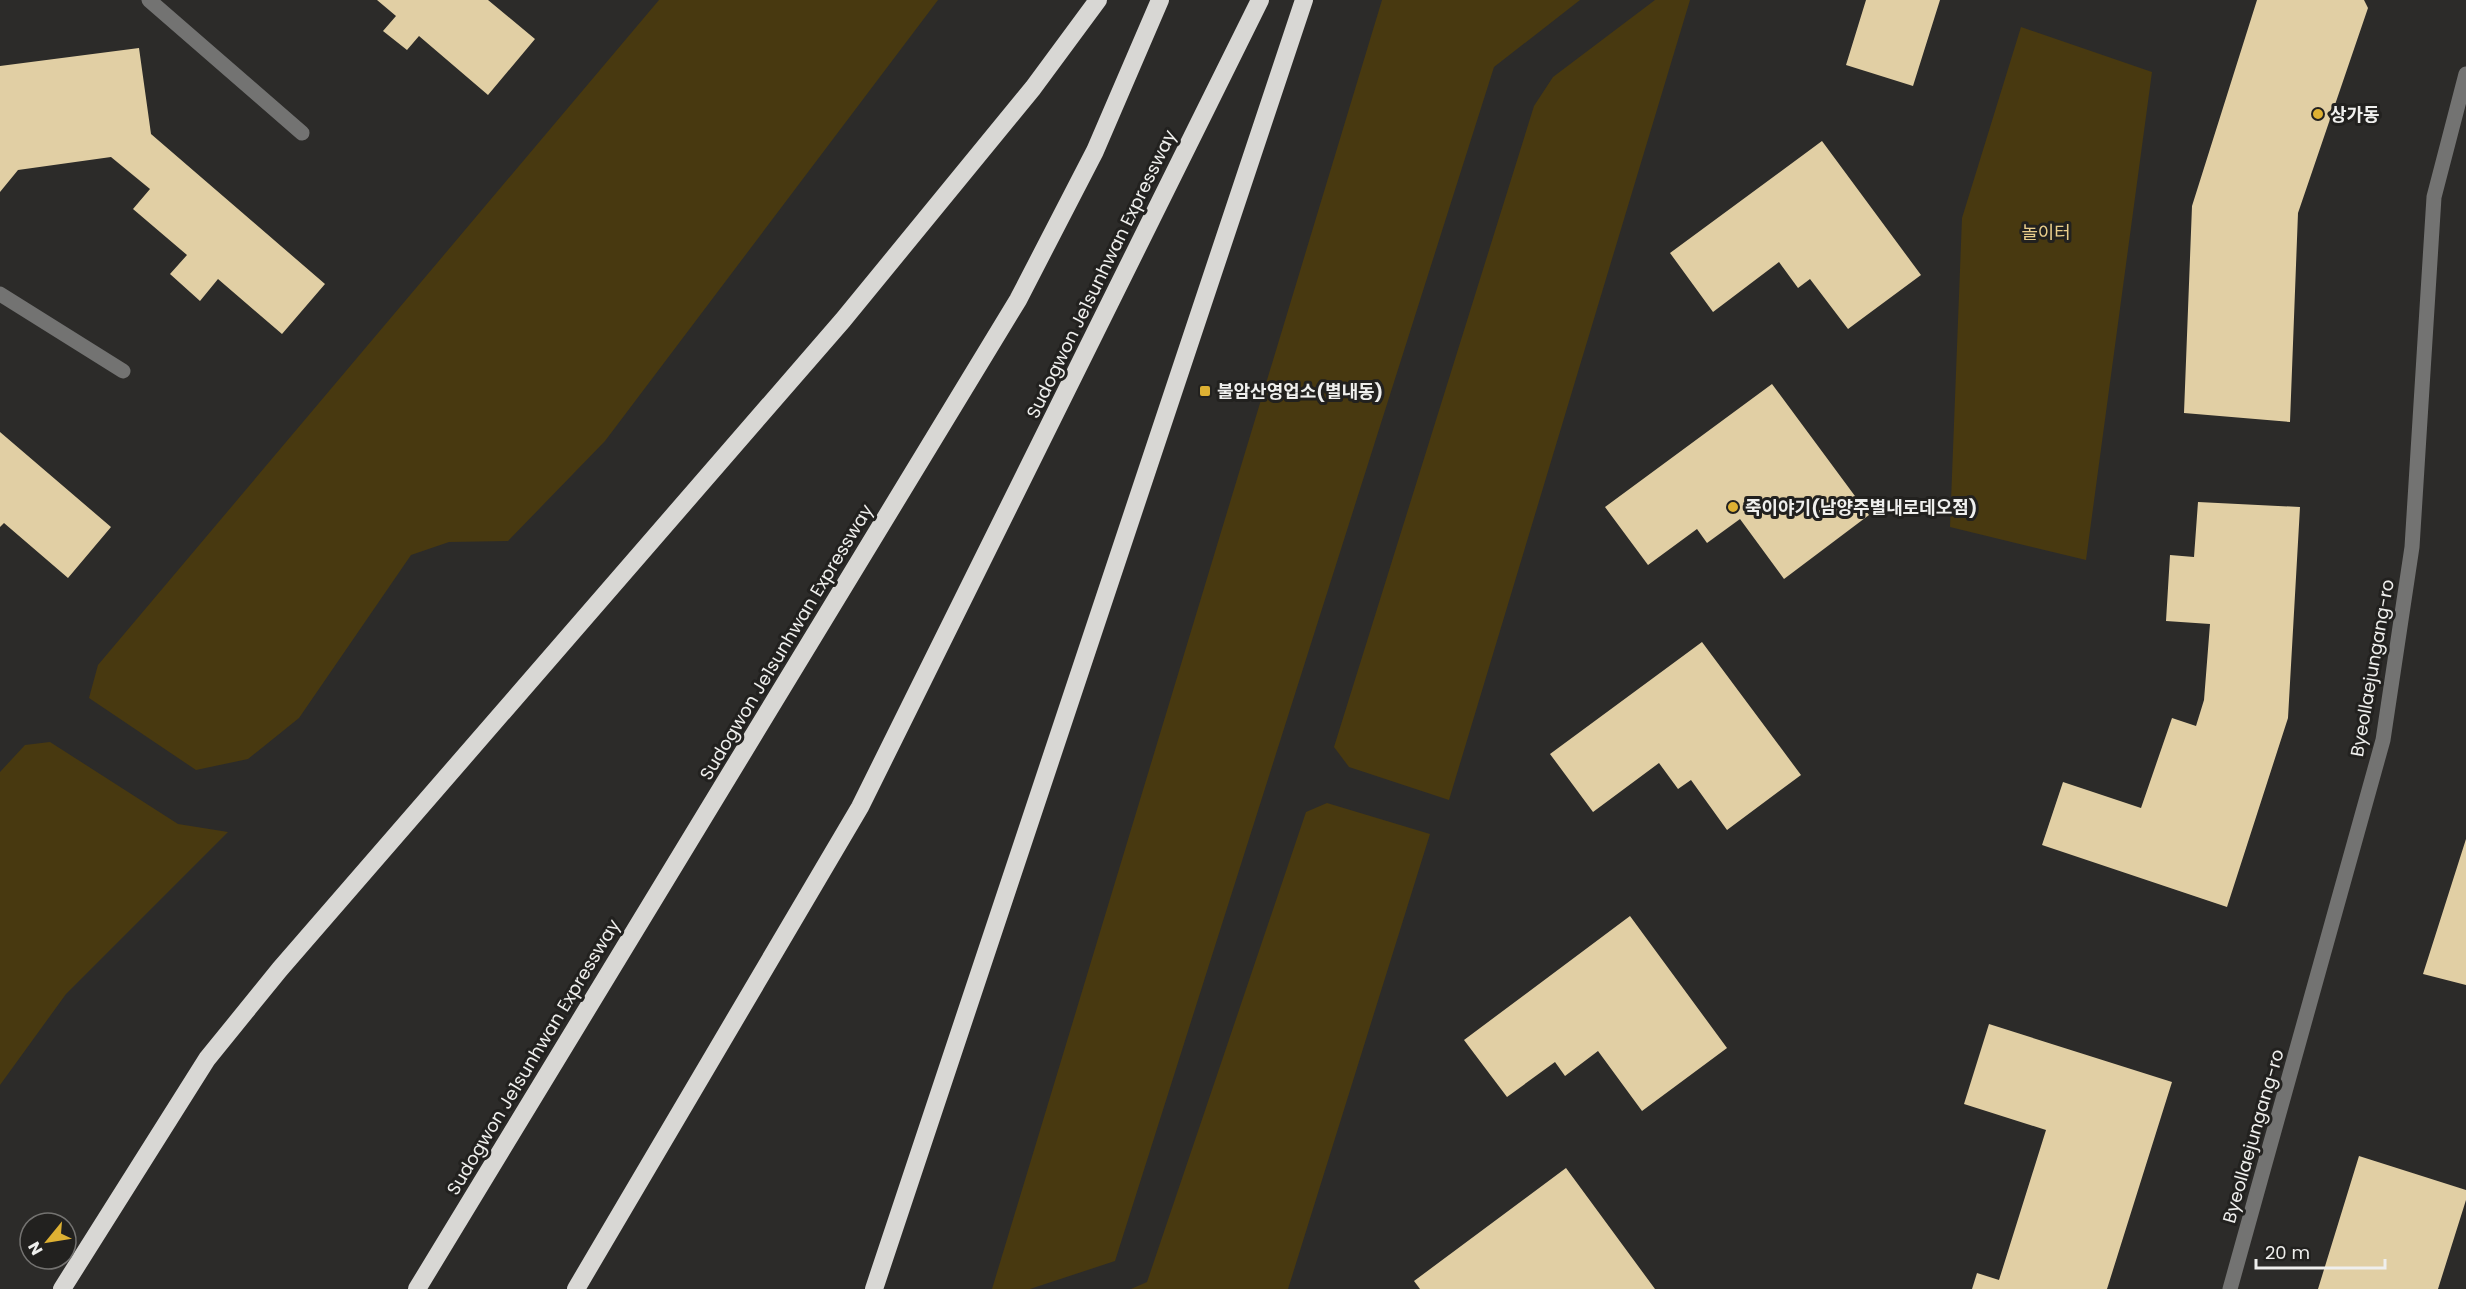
<svg xmlns="http://www.w3.org/2000/svg" width="2466" height="1289" viewBox="0 0 2466 1289" font-family="Poppins,'Noto Sans KR',sans-serif">
<style>
.green{fill:#483910}
.building{fill:#e1cfa4}
.lines{fill:none;stroke-linecap:round;stroke-linejoin:round}
.minor{stroke:#737372;stroke-width:15}
.highway{stroke:#d8d7d4;stroke-width:18}
.poi-dot{fill:#deb133;stroke:#22211f;stroke-width:2}
.labels{text-anchor:middle;dominant-baseline:central;stroke-width:6;stroke-linejoin:round;paint-order:stroke}
.poi-label{font-size:18px;font-weight:bold;fill:#efefed;stroke:#22211f;text-anchor:start}
.park-label{font-size:18px;fill:#ebcf8c;stroke:#22211f}
.street-label{font-size:18px;fill:#efefed;stroke:#22211f}
</style>
<rect width="100%" height="100%" fill="#2c2b29"/>
<!-- green -->
<path class="green" d="M 659,0 L 938,0 L 605,441 L 508,541 L 449,542 L 411,555 L 299,718 L 248,759 L 196,770 L 89,698 L 98,665 Z
M 1382,0 L 1580,0 L 1494,67 L 1115,1261 L 1030,1289 L 992,1289 Z
M 1655,0 L 1690,0 L 1449,800 L 1349,767 L 1334,747 L 1534,106 L 1553,77 Z
M 2021,27 L 2152,72 L 2086,560 L 1950,527 L 1962,218 Z
M 50,742 L 178,824 L 228,832 L 66,994 L 0,1085 L 0,772 L 25,745 Z
M 1327,803 L 1430,834 L 1288,1289 L 1131,1289 L 1147,1282 L 1306,812 Z"/>
<!-- building -->
<path class="building" d="M 377,0 L 488,0 L 535,39 L 488,95 L 419,36 L 407,50 L 383,31 L 396,16 Z
M 1866,0 L 1940,0 L 1913,86 L 1846,65 Z
M 2257,0 L 2364,0 L 2368,8 L 2298,213 L 2290,422 L 2184,413 L 2192,206 Z
M 139,48 L 151,134 L 325,284 L 282,334 L 218,279 L 200,301 L 170,274 L 187,255 L 133,209 L 150,189 L 111,157 L 18,170 L 0,192 L 0,66 Z
M 1822,141 L 1921,275 L 1848,329 L 1810,279 L 1798,288 L 1779,262 L 1713,312 L 1670,253 Z
M 1772,384 L 1869,515 L 1784,579 L 1740,519 L 1707,543 L 1697,529 L 1648,565 L 1605,507 Z
M 0,432 L 111,527 L 68,578 L 4,523 L 0,527 Z
M 2198,502 L 2300,507 L 2288,718 L 2227,907 L 2042,845 L 2063,782 L 2141,808 L 2172,718 L 2196,726 L 2204,700 L 2210,624 L 2166,621 L 2170,555 L 2194,557 Z
M 1702,642 L 1801,775 L 1727,830 L 1691,780 L 1678,789 L 1659,763 L 1593,812 L 1550,754 Z
M 2466,839 L 2466,985 L 2423,974 Z
M 1630,916 L 1727,1048 L 1642,1111 L 1598,1051 L 1565,1076 L 1555,1062 L 1507,1097 L 1464,1040 Z
M 1989,1024 L 2172,1082 L 2107,1289 L 1972,1289 L 1977,1273 L 1999,1280 L 2046,1130 L 1964,1104 Z
M 2359,1156 L 2466,1190 L 2466,1200 L 2438,1289 L 2318,1289 Z
M 1566,1168 L 1655,1289 L 1420,1289 L 1414,1281 Z"/>
<g class="lines">
<!-- minor -->
<path class="minor" d="M 149,0 L 302,133
M 0,294 L 123,371
M 2230,1289 L 2383,740 L 2412,547 L 2434,197 L 2466,74"/>
<!-- highway -->
<path class="highway" d="M 62,1289 L 207,1059 L 280,969 L 843,320 L 1033,88 L 1098,0
M 417,1289 L 1018,300 L 1095,151 L 1160,0
M 576,1289 L 860,807 L 1260,0
M 874,1289 L 1304,0"/>
</g>
<!-- markers -->
<g class="poi-dot">
<circle cx="2318" cy="114" r="6"/>
<rect x="1199" y="385" width="12" height="12" rx="3"/>
<circle cx="1733" cy="507" r="6"/>
</g>
<g class="labels">
<!-- poi labels -->
<g class="poi-label">
<text x="2330" y="114">상가동</text>
<text x="1217" y="391">불암산영업소(별내동)</text>
<text x="1745" y="507">죽이야기(남양주별내로데오점)</text>
</g>
<!-- park labels -->
<g class="park-label">
<text x="2046" y="232">놀이터</text>
</g>
<!-- street labels -->
<g class="street-label">
<text transform="translate(1101 274) rotate(-64)">Sudogwon Je1sunhwan Expressway</text>
<text transform="translate(786 642) rotate(-59)">Sudogwon Je1sunhwan Expressway</text>
<text transform="translate(2372 668) rotate(-80)">Byeollaejungang-ro</text>
<text transform="translate(533 1057) rotate(-59)">Sudogwon Je1sunhwan Expressway</text>
<text transform="translate(2253 1136) rotate(-74)">Byeollaejungang-ro</text>
</g>
</g>
<!-- north arrow -->
<g transform="translate(48 1241) rotate(240)"><circle r="28" fill="#22211f" stroke="#747371" stroke-width="1.5"/>
<path d="M0-4.5L10 22L0 15L-10 22Z" fill="#deb133"/>
<text y="-9" font-size="16" font-weight="bold" text-anchor="middle" fill="#efefed">N</text>
</g>
<!-- scale -->
<path d="M2256 1259v9h129v-9" fill="none" stroke="#efefed" stroke-width="3"/>
<text x="2265" y="1259" font-size="18" fill="#efefed" stroke="#22211f" stroke-width="4.5" paint-order="stroke">20 m</text>
</svg>
